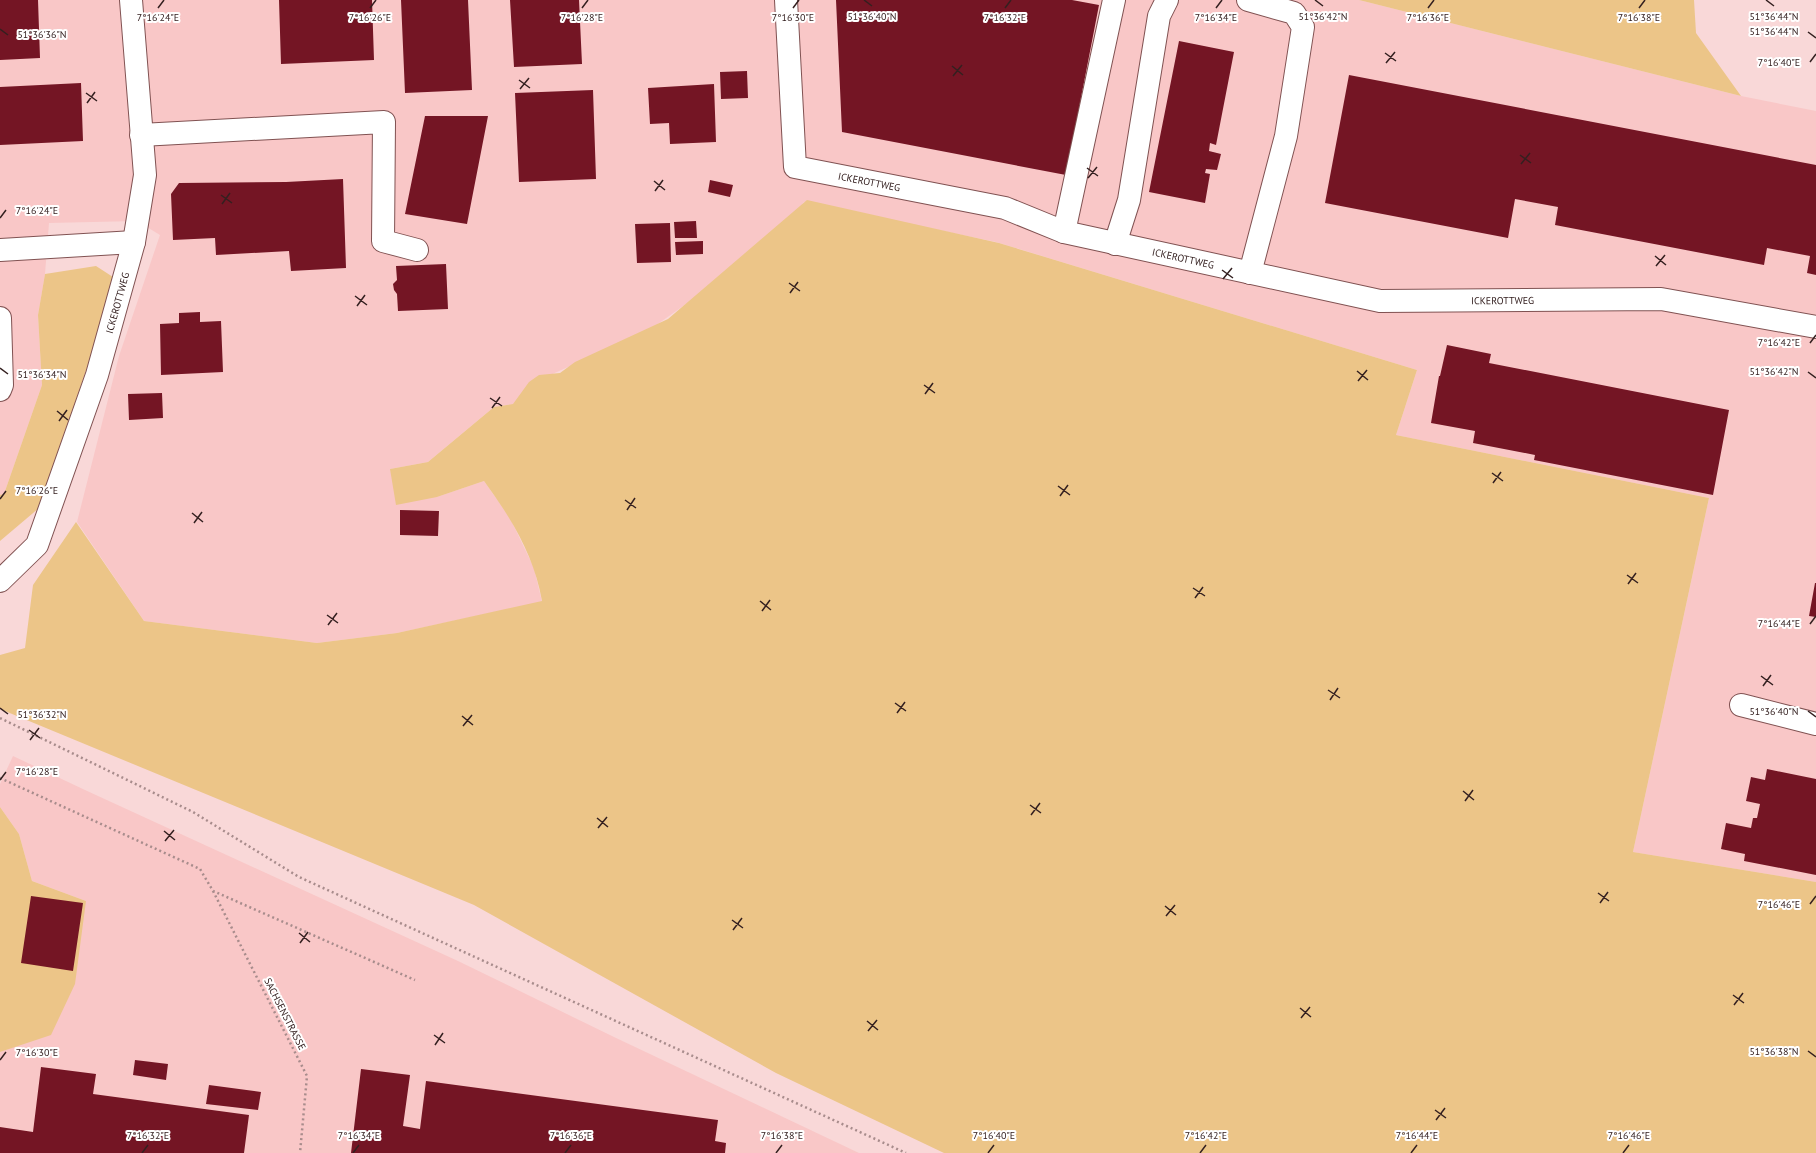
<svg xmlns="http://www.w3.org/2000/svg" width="1816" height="1153" viewBox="0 0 1816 1153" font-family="'PT Sans',sans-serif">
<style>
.built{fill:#f9c7c7}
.green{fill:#ecc588}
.building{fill:#741524}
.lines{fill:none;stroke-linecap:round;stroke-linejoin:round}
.minor-casing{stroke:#805252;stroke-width:24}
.path{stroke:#a88c8c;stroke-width:2.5;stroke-dasharray:2 3;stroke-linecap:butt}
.minor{stroke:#fff;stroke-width:22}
.ticks{fill:none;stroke:#342020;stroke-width:1.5}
.labels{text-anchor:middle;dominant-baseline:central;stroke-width:4;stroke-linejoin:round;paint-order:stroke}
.street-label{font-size:10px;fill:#342020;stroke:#fff}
.ticks-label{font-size:10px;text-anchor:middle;fill:#342020;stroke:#fff;stroke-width:4;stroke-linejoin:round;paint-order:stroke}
</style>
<rect width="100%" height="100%" fill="#f9d8d8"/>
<!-- built -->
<path class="built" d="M 0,0 L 1359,0 L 1741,96 L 1816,111 L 1816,882 L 1633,852 L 1709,498 L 1396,435 L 1417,370 L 996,242 L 804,202 L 791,219 L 707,289 L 648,331 L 548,376 L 514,404 L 494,407 L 428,462 L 390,469 L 437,497 L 484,481 L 510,518 L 534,568 L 542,602 L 397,633 L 317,643 L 144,621 L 77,522 L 119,356 L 160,235 L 137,221 L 49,223 L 45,274 L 38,315 L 42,385 L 4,494 L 0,495 Z
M 13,756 L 85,790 L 458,961 L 614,1037 L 859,1153 L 0,1153 L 0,1052 L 19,1045 L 86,901 L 32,881 L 19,834 L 0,807 L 0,784 Z"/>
<!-- green -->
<path class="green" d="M 1359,0 L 1694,0 L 1696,33 L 1741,96 Z
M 807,200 L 999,243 L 1417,370 L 1396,435 L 1709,498 L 1633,852 L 1816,882 L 1816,1153 L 944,1153 L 776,1073 L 474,905 L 0,709 L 0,655 L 25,648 L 33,585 L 76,522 L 144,621 L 317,643 L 397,633 L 542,601 C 534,555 511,518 484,481 L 437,497 L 396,505 L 390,469 L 428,462 L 494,407 L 513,404 L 529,382 L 539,375 L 560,373 L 575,362 L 668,319 Z
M 96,266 L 113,277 L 107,309 L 39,508 L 0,541 L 0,495 L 4,494 L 42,385 L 38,315 L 45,274 Z
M 0,807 L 19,834 L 32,881 L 86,901 L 75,984 L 51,1035 L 0,1052 Z"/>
<!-- building -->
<path class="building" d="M 0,0 L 38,0 L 40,58 L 0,60 Z
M 279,0 L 372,0 L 374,60 L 281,64 Z
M 401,0 L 468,0 L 472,90 L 405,93 Z
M 510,0 L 579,0 L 582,64 L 514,67 Z
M 836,0 L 1072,0 L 1099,5 L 1066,175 L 842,132 Z
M 1179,41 L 1234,52 L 1216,145 L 1210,143 L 1209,151 L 1221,154 L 1217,170 L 1206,169 L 1205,173 L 1210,174 L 1205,203 L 1149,192 Z
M 747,71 L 748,98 L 721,99 L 720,72 Z
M 1349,75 L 1816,165 L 1816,275 L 1807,273 L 1810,256 L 1767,248 L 1764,265 L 1555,225 L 1558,207 L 1515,199 L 1508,238 L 1325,203 Z
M 81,83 L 83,141 L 0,145 L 0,87 Z
M 714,84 L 716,142 L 670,144 L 669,123 L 650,124 L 648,88 Z
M 593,90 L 596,179 L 519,182 L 515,93 Z
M 425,116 L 488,116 L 467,224 L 405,214 Z
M 343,179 L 346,268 L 291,271 L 289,251 L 216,255 L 215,238 L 173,240 L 171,194 L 179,183 L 286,182 Z
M 710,180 L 733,185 L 730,197 L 708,192 Z
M 696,221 L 697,238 L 675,238 L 674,222 Z
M 670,223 L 671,262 L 637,263 L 635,224 Z
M 703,241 L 703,254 L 676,255 L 675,242 Z
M 446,264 L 448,309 L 398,311 L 397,294 L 394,290 L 393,284 L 397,280 L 396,266 Z
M 200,312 L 200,322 L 221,321 L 223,372 L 161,375 L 160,324 L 179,323 L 179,313 Z
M 1447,345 L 1491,354 L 1489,363 L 1729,410 L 1713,495 L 1534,460 L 1535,455 L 1473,443 L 1475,431 L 1431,423 L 1439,376 L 1440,376 Z
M 162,393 L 163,418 L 129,420 L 128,394 Z
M 400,510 L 439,511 L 438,536 L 400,535 Z
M 1815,583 L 1816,583 L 1816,617 L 1809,616 Z
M 1767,769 L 1816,779 L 1816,875 L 1744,861 L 1745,854 L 1721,849 L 1726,823 L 1751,828 L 1753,818 L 1757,818 L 1760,804 L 1746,801 L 1751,777 L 1765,780 Z
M 31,896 L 83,903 L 73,971 L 21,963 Z
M 135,1060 L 168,1064 L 166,1080 L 133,1075 Z
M 41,1067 L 96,1074 L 93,1094 L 249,1115 L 244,1153 L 0,1153 L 0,1127 L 33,1132 Z
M 361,1069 L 410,1075 L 403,1126 L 420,1129 L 426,1081 L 718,1120 L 715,1141 L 726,1143 L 725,1153 L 351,1153 Z
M 209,1085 L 261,1092 L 258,1110 L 206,1104 Z"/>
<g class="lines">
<!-- minor casing -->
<g class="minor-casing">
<g id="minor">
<path id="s1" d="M 786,0 L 795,167 L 1005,208 L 1064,232 L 1380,301 L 1661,299 L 1816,327"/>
<path d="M 1248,0 L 1294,13 L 1303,27 L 1286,136 L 1250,273"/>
<path d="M 141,135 L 384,122 L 383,241 L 417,250"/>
<path d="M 1064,232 L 1114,0"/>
<path d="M 1115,244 L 1129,200 L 1159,16 L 1167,0"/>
<path d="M 0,250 L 134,242"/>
<path d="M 0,318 L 2,385 L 0,390"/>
<path id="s2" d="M 0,581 L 37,545 L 97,375 L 134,242 L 145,175 L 131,0"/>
<path d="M 1741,705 L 1816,724"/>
</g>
</g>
<!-- path -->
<path class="path" d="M 0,718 L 193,812 L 299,877 L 906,1153
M 0,778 L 200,869 L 213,891 L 415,980
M 213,891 L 307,1076 L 300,1153"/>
<!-- minor -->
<use href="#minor" class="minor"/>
</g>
<!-- ticks -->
<path class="ticks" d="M 864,0 L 872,6M 1315,0 L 1323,6M 1766,0 L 1774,6M 158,8 L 164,0M 370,8 L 376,0M 582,8 L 588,0M 793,8 L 799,0M 1005,8 L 1011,0M 1216,8 L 1222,0M 1428,8 L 1434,0M 1639,8 L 1645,0M 0,29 L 8,35M 1808,32 L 1816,38M 1385,53 L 1396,61M 1810,62 L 1816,54M 1386,63 L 1395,52M 952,66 L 963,75M 953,76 L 962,65M 519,80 L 530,88M 520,89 L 529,78M 86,93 L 97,101M 87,103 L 95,92M 1520,155 L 1531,163M 1521,164 L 1530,153M 1087,168 L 1098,176M 1088,178 L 1097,167M 654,181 L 665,190M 655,191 L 663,180M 221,195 L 232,203M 222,204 L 230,193M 0,218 L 6,210M 1655,256 L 1666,265M 1656,266 L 1665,255M 1222,270 L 1233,278M 1223,279 L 1232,268M 789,283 L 800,291M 790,293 L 798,282M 355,296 L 367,305M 357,306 L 365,295M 1810,343 L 1816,335M 0,368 L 8,374M 1357,371 L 1368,380M 1808,372 L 1816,378M 1358,381 L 1367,370M 924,385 L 935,393M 925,394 L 933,383M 490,398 L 502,406M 492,408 L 500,397M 57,411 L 68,420M 59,421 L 67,410M 1492,473 L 1503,481M 1493,483 L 1501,472M 1058,486 L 1070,495M 1060,496 L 1068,485M 0,499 L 6,491M 625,500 L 636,508M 627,510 L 635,498M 192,513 L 203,522M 194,523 L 202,512M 1627,575 L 1638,583M 1628,584 L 1636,573M 1193,588 L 1205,596M 1195,598 L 1203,587M 760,601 L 771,610M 762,611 L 770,600M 327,615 L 338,623M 1810,624 L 1816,616M 328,625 L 337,613M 1761,676 L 1773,685M 1763,686 L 1771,675M 1328,690 L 1340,698M 1330,700 L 1338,688M 895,703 L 906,711M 0,708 L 8,714M 1808,711 L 1816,717M 897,713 L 905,702M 462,716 L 473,725M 463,726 L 472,715M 29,730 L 40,738M 30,740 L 39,728M 0,780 L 6,772M 1463,791 L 1474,800M 1465,801 L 1473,790M 1030,805 L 1041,813M 1031,815 L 1040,803M 597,818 L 608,827M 598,828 L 607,817M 164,831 L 175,840M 165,841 L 174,830M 1598,893 L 1609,901M 1600,903 L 1608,892M 1810,904 L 1816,896M 1165,906 L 1176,915M 1166,916 L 1175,905M 732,920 L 743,928M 733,930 L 742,918M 299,933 L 310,942M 300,943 L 308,932M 1733,995 L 1744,1003M 1734,1005 L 1743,993M 1300,1008 L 1311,1017M 1301,1018 L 1310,1007M 867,1021 L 878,1030M 868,1031 L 877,1020M 434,1035 L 445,1043M 435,1045 L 443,1033M 1808,1051 L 1816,1057M 0,1060 L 6,1052M 1435,1110 L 1446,1118M 1436,1120 L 1445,1108M 142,1153 L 148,1145M 353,1153 L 359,1145M 565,1153 L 571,1145M 776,1153 L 782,1145M 988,1153 L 994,1145M 1200,1153 L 1206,1145M 1411,1153 L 1417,1145M 1623,1153 L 1629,1145"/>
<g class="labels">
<!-- street labels -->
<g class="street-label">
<text stroke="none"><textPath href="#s1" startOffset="243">ICKEROTTWEG</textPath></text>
<text stroke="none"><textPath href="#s1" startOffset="567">ICKEROTTWEG</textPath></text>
<text stroke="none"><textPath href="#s1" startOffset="891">ICKEROTTWEG</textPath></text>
<text stroke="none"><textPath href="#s2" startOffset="307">ICKEROTTWEG</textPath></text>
<text transform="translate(285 1014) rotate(63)">SACHSENSTRASSE</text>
</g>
</g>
<g class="ticks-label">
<text x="1774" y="20">51°36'44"N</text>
<text x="1323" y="20">51°36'42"N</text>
<text x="872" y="20">51°36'40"N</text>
<text x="158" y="21">7°16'24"E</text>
<text x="370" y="21">7°16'26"E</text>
<text x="582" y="21">7°16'28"E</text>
<text x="793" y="21">7°16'30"E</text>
<text x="1005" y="21">7°16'32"E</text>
<text x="1216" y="21">7°16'34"E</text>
<text x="1428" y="21">7°16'36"E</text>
<text x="1639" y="21">7°16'38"E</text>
<text x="1774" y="35">51°36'44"N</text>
<text x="42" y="38">51°36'36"N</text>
<text x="1779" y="66">7°16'40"E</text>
<text x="37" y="214">7°16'24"E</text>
<text x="1779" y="346">7°16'42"E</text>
<text x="1774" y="375">51°36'42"N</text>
<text x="42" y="378">51°36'34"N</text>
<text x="37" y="494">7°16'26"E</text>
<text x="1779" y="627">7°16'44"E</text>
<text x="1774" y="715">51°36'40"N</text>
<text x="42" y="718">51°36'32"N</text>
<text x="37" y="775">7°16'28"E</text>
<text x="1779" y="908">7°16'46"E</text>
<text x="1774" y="1055">51°36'38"N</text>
<text x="37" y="1056">7°16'30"E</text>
<text x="148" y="1139">7°16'32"E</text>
<text x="359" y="1139">7°16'34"E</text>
<text x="571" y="1139">7°16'36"E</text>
<text x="782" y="1139">7°16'38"E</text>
<text x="994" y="1139">7°16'40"E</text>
<text x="1206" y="1139">7°16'42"E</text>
<text x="1417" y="1139">7°16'44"E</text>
<text x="1629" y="1139">7°16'46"E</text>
</g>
</svg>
